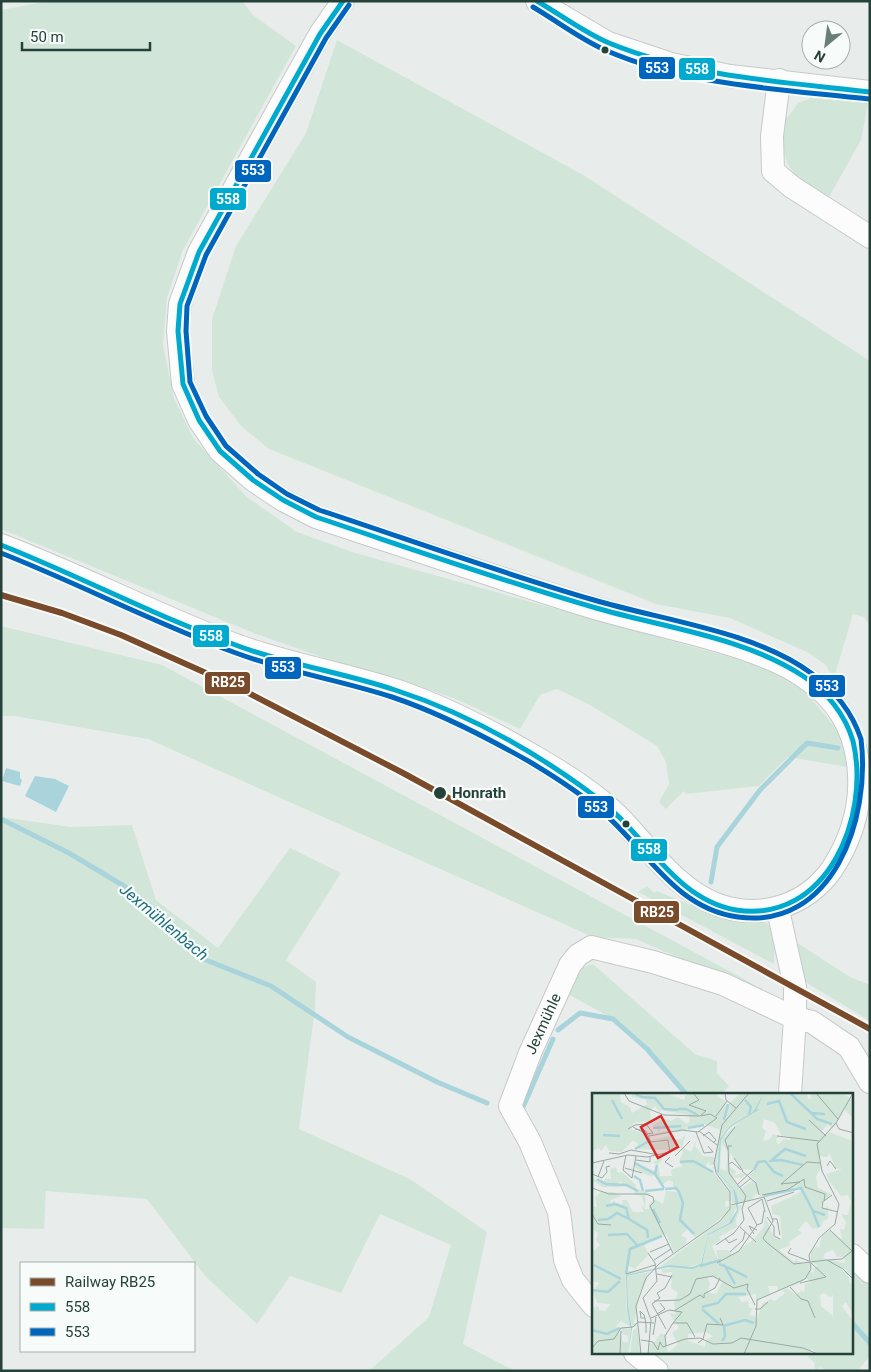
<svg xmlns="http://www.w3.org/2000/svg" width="871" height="1372" viewBox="0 0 871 1372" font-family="Roboto,sans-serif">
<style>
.green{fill:#d1e6d8}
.water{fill:#a9d4db}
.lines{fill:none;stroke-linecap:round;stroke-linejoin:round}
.stream{stroke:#a9d4db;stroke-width:5}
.minor-casing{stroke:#c5cac8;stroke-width:24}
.minor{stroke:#fcfcfc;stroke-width:22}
.bus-1-casing{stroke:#f7fbf9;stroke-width:9}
.bus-2-casing{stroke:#f7fbf9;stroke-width:9}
.bus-1{stroke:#00a9ce;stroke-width:5}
.bus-2{stroke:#0065bd;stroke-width:5}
.rail-1-casing{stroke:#f7fbf9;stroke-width:10}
.rail-1{stroke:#7a4b2a;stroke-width:6}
.bus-dot{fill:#24423a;stroke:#f7fbf9;stroke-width:2}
.labels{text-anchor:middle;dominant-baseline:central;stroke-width:4.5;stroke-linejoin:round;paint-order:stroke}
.stop-label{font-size:15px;font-weight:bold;fill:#24423a;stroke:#f7fbf9;text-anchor:start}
.street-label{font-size:15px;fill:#24423a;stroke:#f7fbf9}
.water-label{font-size:16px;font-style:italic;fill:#1c6f80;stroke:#f7fbf9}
.inset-river{fill:none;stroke:#a9d4db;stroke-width:2.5}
.inset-road{fill:none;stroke:#9aa9a4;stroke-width:1}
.view{fill:#d62828;fill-opacity:0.15;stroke:#d62828;stroke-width:2.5}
.inset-edge{fill:none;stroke:#24423a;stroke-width:2.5}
.line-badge{stroke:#f7fbf9;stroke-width:2}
.badge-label{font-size:14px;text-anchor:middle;font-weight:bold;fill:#fff}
</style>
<rect width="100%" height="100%" fill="#e8edeb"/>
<!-- green -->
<path class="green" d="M 49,1 L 242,1 L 253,15 L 296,46 L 183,250 L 167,298 L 163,345 L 174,398 L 193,438 L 247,497 L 297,532 L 355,553 L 755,664 L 804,690 L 840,733 L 847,767 L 788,757 L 759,786 L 686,794 L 684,791 L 666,809 L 659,802 L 669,784 L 666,762 L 657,746 L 590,705 L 557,689 L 540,695 L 520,729 L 456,699 L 378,673 L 342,664 L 256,634 L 1,529 L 1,10 Z
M 337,40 L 585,176 L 870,361 L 870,625 L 864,617 L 853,614 L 834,678 L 839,689 L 826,665 L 807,652 L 730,618 L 656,604 L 269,449 L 241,426 L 219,397 L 212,371 L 212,319 L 236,246 L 306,133 Z
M 811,98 L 868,104 L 861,140 L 828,199 C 790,173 778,166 785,118 L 789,116 L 798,103 Z
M 1,626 L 162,665 L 755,985 L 752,990 L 636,939 L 593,937 L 148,739 L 14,716 L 1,716 Z
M 1,817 L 71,827 L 132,825 L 156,900 L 218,948 L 290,848 L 341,873 L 286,960 L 316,982 L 315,1008 L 299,1129 L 410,1179 L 487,1232 L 463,1344 L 515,1371 L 369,1371 L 429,1317 L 451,1245 L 380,1214 L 341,1293 L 290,1276 L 257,1324 L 206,1277 L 147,1199 L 46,1191 L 44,1229 L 1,1228 Z
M 647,886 L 654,893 L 657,891 L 716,916 L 763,921 L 768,924 L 775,940 L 774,964 L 638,892 Z
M 796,942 L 850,977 L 870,985 L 870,1021 L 804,981 Z
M 593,964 L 695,1054 L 717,1061 L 717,1073 L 729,1086 L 722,1094 L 686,1094 L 647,1049 L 613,1019 L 566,993 L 572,971 Z
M 852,1269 L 870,1282 L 870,1355 L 858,1371 L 826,1371 L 821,1367 L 815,1371 L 814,1362 L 808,1357 L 811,1353 L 852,1353 Z"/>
<!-- water -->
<path class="water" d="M 6,768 L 20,772 L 20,778 L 22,780 L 20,786 L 2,781 Z
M 35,776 L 55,779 L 69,786 L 56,812 L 25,796 Z"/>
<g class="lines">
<!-- stream -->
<path class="stream" d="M 1,819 L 69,853 L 124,886 L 161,915 L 201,958 L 271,986 L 348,1037 L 437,1082 L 487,1103
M 711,882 L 717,847 L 760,790 L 807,743 L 838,748
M 558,1030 L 580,1013 L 613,1019 L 647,1049 L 686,1094
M 523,1107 L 553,1039
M 852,1323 L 870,1343"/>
<!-- minor casing -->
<g class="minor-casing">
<g id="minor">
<path d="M 537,1 L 608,43 L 671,64 L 730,76 L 870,92"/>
<path d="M 779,80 L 772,136 L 773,171 L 792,187 L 870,237"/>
<path d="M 1,545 C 83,576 159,617 241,647 C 291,664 344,674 395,690 C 442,706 489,730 532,755 C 563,773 595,793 620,818 C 650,849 678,892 721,906 C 762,919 806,906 832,869 C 851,840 861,809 859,774 C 854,679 770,655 694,634 C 653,623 612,614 572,601 C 486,574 401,545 316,517 L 283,500 L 253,480 L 220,451 L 199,420 L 183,384 L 178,331 L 180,304 L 199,252 L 320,34 L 343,1"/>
<path d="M 778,910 L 795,987 L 795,1018 L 790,1094"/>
<path d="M 852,1255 L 870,1272"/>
<path id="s1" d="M 594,1306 L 573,1280 L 565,1260 L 559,1212 L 530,1142 L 510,1106 L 530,1053 L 570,965 L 578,955 L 591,947 L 653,962 L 723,984 L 795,1018 L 812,1022 L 849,1047 L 870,1082"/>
<path d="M 635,1353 L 657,1371"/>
</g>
</g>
<!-- minor -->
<use href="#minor" class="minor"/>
<!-- bus-1 casing -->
<g class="bus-1-casing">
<path id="bus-1" d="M 537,1 C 561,15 585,33 609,43 C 692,77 782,82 870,92
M 1,545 C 82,577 159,618 241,647 C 291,665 344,673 395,690 C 460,711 525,746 581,786 C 595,796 608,806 620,818 C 655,853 684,901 736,910 C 827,924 871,817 853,741 C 845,714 826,691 803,676 C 744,637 662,627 596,608 C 502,581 409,548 316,517 L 283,500 L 253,480 L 220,451 L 199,420 L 183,384 L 178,331 L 180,304 L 199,252 L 320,34 L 343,1"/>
</g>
<!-- bus-2 casing -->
<g class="bus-2-casing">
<path id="bus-2" d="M 533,7 C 557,21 580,39 605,50 C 687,86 782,89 869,99
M 1,553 C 80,584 156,624 236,653 C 287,672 340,680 392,697 C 440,713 486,737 530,762 C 557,778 583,795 607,816 C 648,853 677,909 738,917 C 833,930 871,819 861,739 C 852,712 833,689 811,673 C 754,631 661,620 594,600 C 501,573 410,540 319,510 L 287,494 L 258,474 L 226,446 L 206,416 L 190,382 L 186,331 L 187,306 L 206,255 L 326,38 L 349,5"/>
</g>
<!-- bus-1 -->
<use href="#bus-1" class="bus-1"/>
<!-- bus-2 -->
<use href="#bus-2" class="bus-2"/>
<!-- rail-1 casing -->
<g class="rail-1-casing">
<path id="rail-1" d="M 1,595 L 62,613 L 121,635 L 235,686 L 403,773 L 870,1029"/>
</g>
<!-- rail-1 -->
<use href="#rail-1" class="rail-1"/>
</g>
<!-- markers -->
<g class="bus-dot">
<circle cx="605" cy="50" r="4.5"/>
<circle cx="440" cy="793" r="7"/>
<circle cx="626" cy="824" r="4.5"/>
</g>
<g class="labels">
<!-- stop labels -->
<g class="stop-label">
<text x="452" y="793">Honrath</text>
</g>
<!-- street labels -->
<g class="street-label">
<text stroke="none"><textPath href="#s1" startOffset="309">Jexmühle</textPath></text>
</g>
<!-- water labels -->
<g class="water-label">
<text transform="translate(164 922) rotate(40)">Jexmühlenbach</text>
</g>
</g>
<!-- overview -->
<g transform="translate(592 1093)">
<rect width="261" height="261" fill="#e8edeb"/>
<path d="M 0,0 L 28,0 L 29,9 L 38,14 L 40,20 L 55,11 L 53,6 L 40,4 L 39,0 L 74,0 L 92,7 L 94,1 L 90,0 L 128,0 L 124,2 L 133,8 L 134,14 L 148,0 L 215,0 L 216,6 L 219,5 L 218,0 L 251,0 L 261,7 L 261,25 L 252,16 L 240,36 L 236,31 L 230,38 L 234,43 L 237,39 L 261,48 L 261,187 L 254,177 L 251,175 L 247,175 L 256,181 L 258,191 L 261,190 L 261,222 L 254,209 L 250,213 L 261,228 L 261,261 L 226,261 L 220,256 L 217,261 L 152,261 L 152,258 L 151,261 L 56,261 L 57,251 L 62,250 L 68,241 L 73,241 L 76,260 L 86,251 L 80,240 L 87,235 L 77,220 L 83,221 L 82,209 L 86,200 L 79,195 L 80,179 L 71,180 L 69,176 L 109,173 L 116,142 L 140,130 L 147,112 L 150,112 L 144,126 L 145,134 L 127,144 L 129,147 L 120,153 L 126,166 L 123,170 L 127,168 L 124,157 L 136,157 L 140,162 L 162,146 L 172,134 L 173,123 L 182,145 L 190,146 L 188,123 L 180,121 L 179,113 L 205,101 L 209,98 L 204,93 L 199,98 L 182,99 L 175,103 L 168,103 L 167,99 L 157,108 L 146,111 L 143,96 L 127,80 L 130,45 L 153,24 L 131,41 L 125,67 L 125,80 L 141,96 L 145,111 L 140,110 L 139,99 L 136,94 L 121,75 L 122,72 L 117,72 L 117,68 L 112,76 L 119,76 L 138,100 L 139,108 L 134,108 L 133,113 L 138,114 L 135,120 L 103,146 L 99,135 L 95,136 L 89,143 L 95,145 L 94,151 L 82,159 L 74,141 L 52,152 L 57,161 L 43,176 L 37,173 L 34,178 L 58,177 L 34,182 L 34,215 L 39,234 L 29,228 L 24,233 L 31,249 L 36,249 L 36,243 L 29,240 L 30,235 L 39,236 L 36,261 L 0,261 L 0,215 L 7,213 L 7,217 L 13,218 L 19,211 L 6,210 L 0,199 L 7,190 L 0,188 L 0,159 L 8,152 L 4,147 L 6,140 L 0,136 L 0,113 L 5,114 L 3,104 L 9,99 L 21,99 L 30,103 L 19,107 L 18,112 L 21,108 L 31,112 L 30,107 L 35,107 L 41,119 L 52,119 L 48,110 L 53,116 L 50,103 L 42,101 L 43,98 L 35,92 L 32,94 L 29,88 L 23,92 L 32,94 L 10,94 L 2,88 L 0,94 L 0,85 L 11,89 L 14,85 L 19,87 L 18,76 L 24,74 L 26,80 L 30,79 L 44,92 L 44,96 L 57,100 L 59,103 L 55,101 L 52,104 L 54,105 L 53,116 L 57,116 L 57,111 L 63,106 L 71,111 L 74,98 L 86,99 L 81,95 L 81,89 L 77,87 L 70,92 L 64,82 L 58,83 L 48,79 L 42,73 L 43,69 L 62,78 L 65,72 L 61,69 L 71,65 L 66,72 L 68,83 L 80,83 L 79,77 L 90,73 L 87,68 L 91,59 L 88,52 L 79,57 L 78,49 L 76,47 L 57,47 L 82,42 L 83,46 L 89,46 L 94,41 L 90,54 L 99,59 L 105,45 L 103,53 L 111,63 L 123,64 L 128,37 L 112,31 L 80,41 L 88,37 L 52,43 L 58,51 L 76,48 L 78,57 L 45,56 L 46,51 L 41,47 L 30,59 L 17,58 L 14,52 L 9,58 L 7,55 L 0,58 ZM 63,13 L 67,19 L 69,17 L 96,22 L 98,27 L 95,31 L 86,24 L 79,28 L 73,25 L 60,32 L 58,18 ZM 172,26 L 183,30 L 190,43 L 198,44 L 198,47 L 192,46 L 186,52 L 184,46 L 188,43 L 181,41 L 178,46 L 171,48 L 174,38 L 170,35 ZM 57,28 L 67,39 L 69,36 L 79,36 L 56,42 L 38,36 L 42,30 ZM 130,51 L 136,58 L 134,78 L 128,75 ZM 138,60 L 150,76 L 161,77 L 157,82 L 163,87 L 166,94 L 161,87 L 148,97 L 141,84 L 147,85 L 147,81 L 148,86 L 154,81 L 149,80 L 140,84 L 145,79 L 136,73 ZM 237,60 L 243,73 L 241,75 L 250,76 L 234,81 L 237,88 L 249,103 L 256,102 L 259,109 L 256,122 L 249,121 L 254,129 L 252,137 L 248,136 L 250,145 L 247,146 L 238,137 L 230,143 L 227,155 L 224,153 L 219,160 L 219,169 L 226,172 L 221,176 L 222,181 L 218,177 L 217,170 L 210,171 L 204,166 L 202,169 L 187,157 L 198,152 L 197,149 L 210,140 L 206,137 L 214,128 L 221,136 L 229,134 L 231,128 L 236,126 L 236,113 L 232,116 L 228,113 L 239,101 L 226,95 L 224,83 L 229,75 L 227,63 L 235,64 ZM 241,157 L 245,164 L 252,164 L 253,170 L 231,165 L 233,160 ZM 115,183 L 131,188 L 124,201 L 116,199 L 118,190 ZM 214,185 L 219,189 L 213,191 L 212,200 L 210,197 L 204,202 L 196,196 L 190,197 L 193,200 L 183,208 L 179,206 L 170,211 L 164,228 L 163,223 L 157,222 L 161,215 L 157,215 L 156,208 L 150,209 L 146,204 L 164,201 L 164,208 L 178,201 L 176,193 L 185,193 L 186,198 L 206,191 ZM 232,200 L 238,204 L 241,202 L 241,223 L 229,213 L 228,202 ZM 114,239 L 121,243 L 114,247 L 113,254 L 96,248 L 96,241 ZM 145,112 L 139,128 L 116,141 L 108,172 L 65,176 L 129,128 L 140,113 ZM 58,179 L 48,199 L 42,230 L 44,230 L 49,261 L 38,261 L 41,238 L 45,234 L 40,233 L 36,216 L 35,183 Z" fill="#d1e6d8" fill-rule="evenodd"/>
<path d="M 172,0 L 164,17 L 168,16 L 138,34 L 129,47 L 127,80 L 143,97 L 146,107 L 146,117 L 140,130 L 116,142 L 110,172 L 101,176 L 76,174 L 35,183 L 36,213 L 40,236 L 36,261 L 39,237 L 35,217 L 34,182 L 78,172 L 101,174 L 109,171 L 116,141 L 137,130 L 145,117 L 141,96 L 125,79 L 128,46 L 138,33 L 161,19 Z" fill="#a9d4db"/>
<path class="inset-river" d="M 42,0 L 50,4 L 63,5 L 72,16 L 86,17M 198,0 L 219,20 L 233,21M 20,7 L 30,26M 153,7 L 159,14 L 157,21M 175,11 L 187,8 L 195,29 L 214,36M 86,16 L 94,16 L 106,22M 219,20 L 225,26 L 240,31M 132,27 L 136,11M 61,35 L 89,33M 96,35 L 112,32M 11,42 L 28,43M 43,56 L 57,48M 180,67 L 193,56 L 214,63M 177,68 L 189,67 L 211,72M 88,69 L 101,68 L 121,79M 43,70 L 63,81M 65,72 L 63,81 L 72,95M 162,77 L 166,69 L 173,68 L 182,79 L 191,83M 42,83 L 48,87 L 51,98M 5,86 L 14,91 L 34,92 L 46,98M 73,96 L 84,95 L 87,99 L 91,110 L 88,127 L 102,141M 53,98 L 72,96M 172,103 L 209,95 L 221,118 L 233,122M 14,113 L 23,111 L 34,115 L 37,126 L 55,137 L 56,145M 61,116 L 68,130M 221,119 L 227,134M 6,127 L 16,126 L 25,120 L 37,126M 16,142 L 35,141 L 46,153M 127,171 L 133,173 L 143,191M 2,172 L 29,186M 108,173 L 129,167M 135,174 L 155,184M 34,181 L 38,156 L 70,143M 0,197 L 16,199 L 28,188M 110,214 L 126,210 L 134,201 L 154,201M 110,216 L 127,231M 131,233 L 153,227 L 162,230M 0,237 L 15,241 L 28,235M 130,248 L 133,244 L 132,233"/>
<path class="inset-road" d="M 32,0 L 37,8 L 72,22 L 108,23 L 114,18 L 97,12 L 107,7 L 101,0M 133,0 L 134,7 L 144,15M 224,0 L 246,26M 109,23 L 118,21 L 125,25M 124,23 L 135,8M 217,27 L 234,43M 244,30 L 247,36 L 262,40M 36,36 L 43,32 L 54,31 L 61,40 L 54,41 L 41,34M 107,38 L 125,52M 104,39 L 112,60 L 121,59 L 116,53M 57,43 L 90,37 L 106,39 L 125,25M 111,43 L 117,39 L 124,47 L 121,50M 185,43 L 227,48M 136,57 L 133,47 L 143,34M 17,60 L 27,61 L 39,57 L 67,62M 34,62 L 31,77 L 40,85 L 44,63M 83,63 L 98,48M 78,64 L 73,69 L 81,74M 142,65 L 151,78M 44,67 L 58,69 L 58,64M 0,70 L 36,62 L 55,64 L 78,59 L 76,47 L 59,49 L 54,38 L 43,36M 137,71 L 140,69 L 149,77M 235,73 L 238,68 L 244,76M 33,75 L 50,80M 150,78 L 164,90 L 167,102M 0,81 L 10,85 L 15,79 L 14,74 L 18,73M 6,84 L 12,68M 189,91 L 215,69 L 228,70M 189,91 L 208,89M 145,92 L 161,77M 0,95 L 17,101 L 54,101 L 61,104 L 62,109 L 58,113 L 81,160M 147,95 L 159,85M 170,102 L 195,97 L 212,86 L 213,94 L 233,101 L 232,108 L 240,102M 175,108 L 202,99M 231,108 L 230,115 L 246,119M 139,112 L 172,104 L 181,128 L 171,145 L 174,149 L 202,171 L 235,167 L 251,176 L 262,187M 0,121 L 6,131 L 19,132M 175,124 L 182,134 L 182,143 L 188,146M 180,126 L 185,126 L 188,142M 165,132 L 156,115 L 170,106 L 173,119M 165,132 L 170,130 L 172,118M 148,134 L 164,149M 238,137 L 262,160M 162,141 L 157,133 L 165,137M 133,145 L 137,150 L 145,146M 124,152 L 142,140 L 152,127 L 150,116 L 154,103 L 137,80 L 136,53 L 140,53M 199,155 L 196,160 L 217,168M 58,159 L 77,151M 138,159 L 151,147 L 153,139M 62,167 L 79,156M 236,167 L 250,166 L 260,158M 125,170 L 147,158 L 165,132M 34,181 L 63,172M 65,181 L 80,184M 208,190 L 234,184 L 219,170M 198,194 L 209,206 L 216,208 L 223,225M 65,200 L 68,205 L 60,211 L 74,236M 65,200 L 73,195 L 80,182M 62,208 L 88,207 L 98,201 L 104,186 L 121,183 L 142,195 L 156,191 L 155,196 L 163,212M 163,216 L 168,216 L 176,209M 82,218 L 108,202 L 112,205 L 112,201 L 123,195 L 128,185M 65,221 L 73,216 L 68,210M 53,225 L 49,225 L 48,218 L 52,222 L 53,225 L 54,232 L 54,240M 59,225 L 77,217 L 90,219 L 81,230 L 95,230 L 103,244M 29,235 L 41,234 L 46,229 L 62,230M 61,242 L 64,224M 49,247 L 61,249 L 66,257 L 68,249 L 71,254 L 93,246 L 108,245 L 121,251 L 140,250 L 149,245 L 211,255 L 226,261M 106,250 L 111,246 L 115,231 L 131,232 L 128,225M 74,253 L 73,243 L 81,230M 0,255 L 6,248 L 22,246 L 29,235M 28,261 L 29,238M 49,261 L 44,213 L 54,185 L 67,171 L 128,128 L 138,116 L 138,99 L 124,80 L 122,70 L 130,32 L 157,0M 56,261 L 59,227 L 51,205 L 65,188 L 63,170 L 56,160M 152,261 L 164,233 L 165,207 L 213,186 L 219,176 L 217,162 L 227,145 L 243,131 L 247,111 L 230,78 L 225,51 L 244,30 L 261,0"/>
<path class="view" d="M 69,23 L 86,54 L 66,65 L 49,34 Z"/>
<rect width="261" height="261" class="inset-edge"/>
</g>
<g class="line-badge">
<rect x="638" y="56" width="38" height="24" rx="5" fill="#0065bd"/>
<rect x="678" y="57" width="38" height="24" rx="5" fill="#00a9ce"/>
<rect x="234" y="159" width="38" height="24" rx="5" fill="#0065bd"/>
<rect x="209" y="187" width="38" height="24" rx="5" fill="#00a9ce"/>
<rect x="192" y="624" width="38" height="24" rx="5" fill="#00a9ce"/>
<rect x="264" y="656" width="38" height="24" rx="5" fill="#0065bd"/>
<rect x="204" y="671" width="47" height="24" rx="5" fill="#7a4b2a"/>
<rect x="808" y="674" width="38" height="24" rx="5" fill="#0065bd"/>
<rect x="577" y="795" width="38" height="24" rx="5" fill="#0065bd"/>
<rect x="630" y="838" width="38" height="24" rx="5" fill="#00a9ce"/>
<rect x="633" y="900" width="47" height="24" rx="5" fill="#7a4b2a"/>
</g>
<g class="badge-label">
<text x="657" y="73">553</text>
<text x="697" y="74">558</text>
<text x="253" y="175">553</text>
<text x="228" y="204">558</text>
<text x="211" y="641">558</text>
<text x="283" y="672">553</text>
<text x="228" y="687">RB25</text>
<text x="827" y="691">553</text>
<text x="596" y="812">553</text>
<text x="649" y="854">558</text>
<text x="657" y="917">RB25</text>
</g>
<!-- border -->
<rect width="871" height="1372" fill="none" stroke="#24423a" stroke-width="5"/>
<!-- legend -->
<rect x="20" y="1262" width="175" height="90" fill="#f7fbf9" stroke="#a3b1ad"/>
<rect x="30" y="1278" width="25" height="8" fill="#7a4b2a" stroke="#a3b1ad"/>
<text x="65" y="1287" font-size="15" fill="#24423a">Railway RB25</text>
<rect x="30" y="1303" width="25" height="8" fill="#00a9ce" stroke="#a3b1ad"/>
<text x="65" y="1312" font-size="15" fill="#24423a">558</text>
<rect x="30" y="1328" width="25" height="8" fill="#0065bd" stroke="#a3b1ad"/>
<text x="65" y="1337" font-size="15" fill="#24423a">553</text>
<!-- north arrow -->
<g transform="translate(826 45) rotate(209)"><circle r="24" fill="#f7fbf9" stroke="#a3b1ad"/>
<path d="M0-4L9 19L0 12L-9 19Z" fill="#697e78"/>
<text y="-8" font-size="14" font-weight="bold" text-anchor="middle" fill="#24423a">N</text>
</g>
<!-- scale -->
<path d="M22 42v8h128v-8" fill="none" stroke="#24423a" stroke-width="2.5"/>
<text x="30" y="42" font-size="15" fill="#24423a" stroke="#f7fbf9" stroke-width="4" paint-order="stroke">50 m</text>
</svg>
